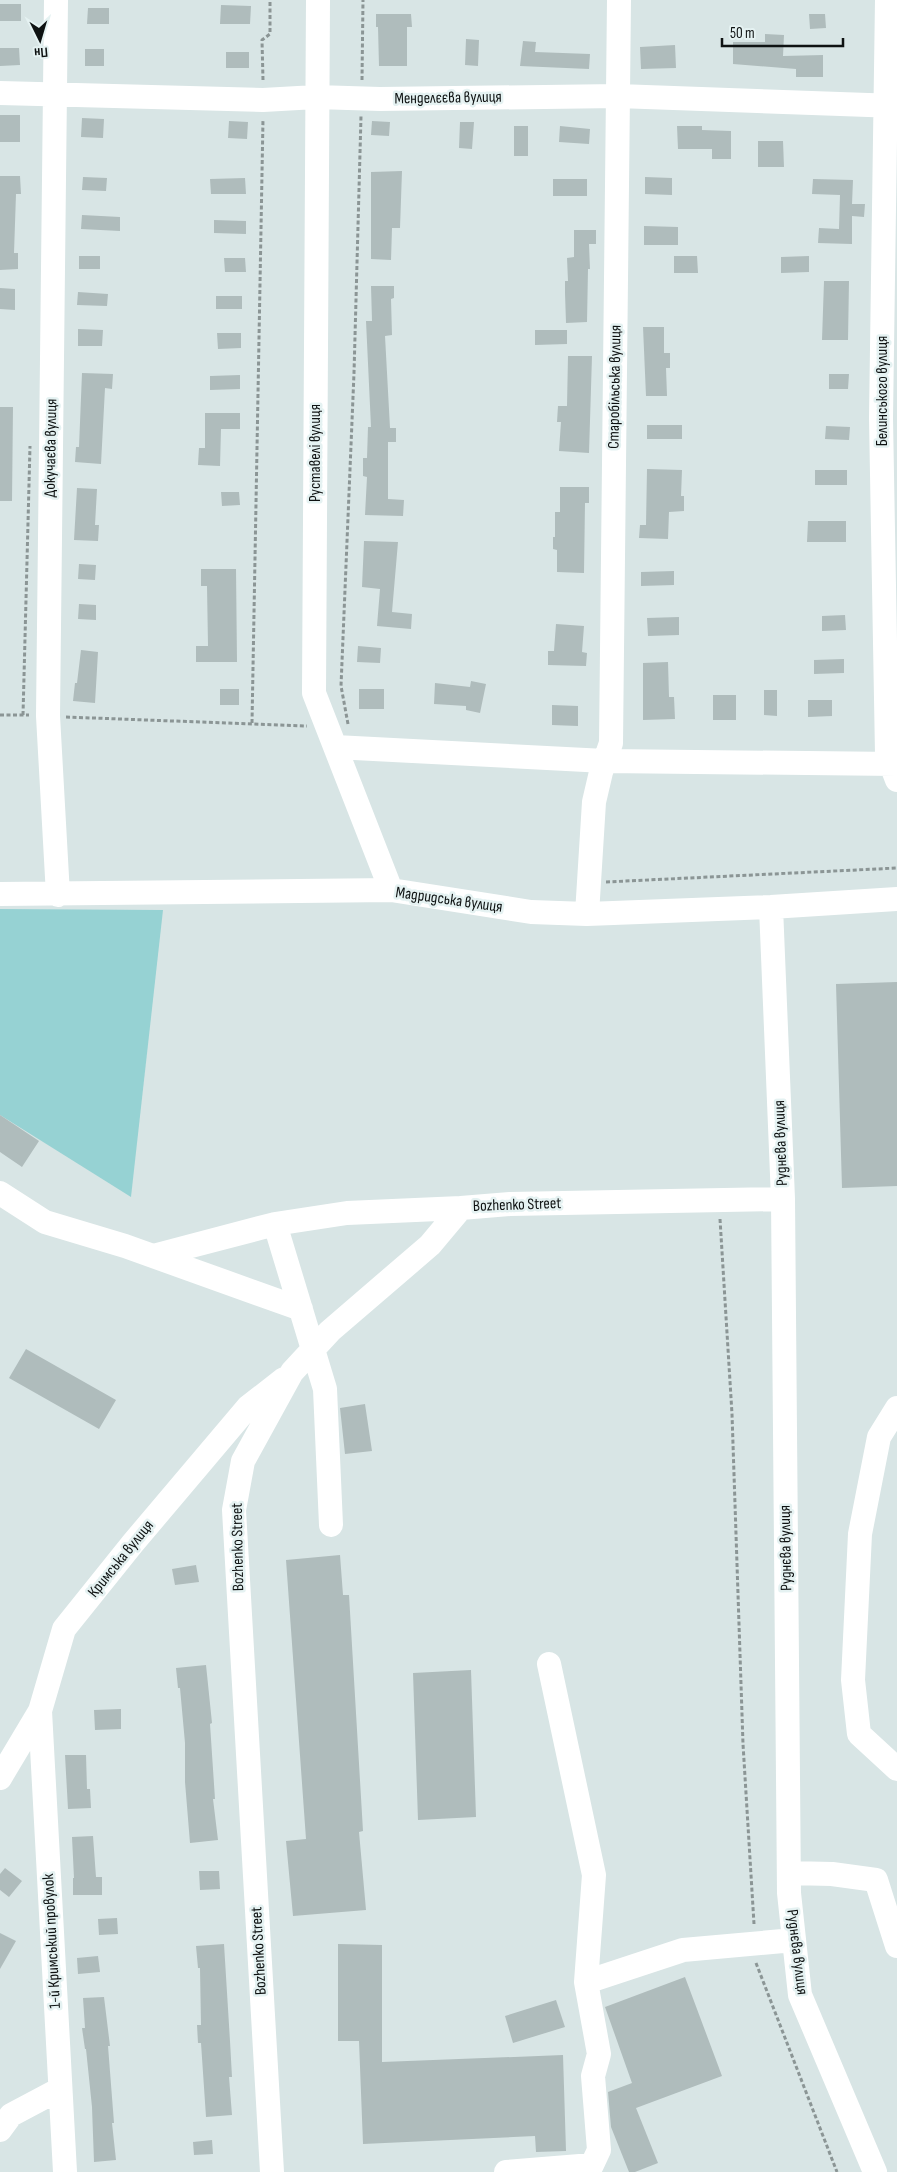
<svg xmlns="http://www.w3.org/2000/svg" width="897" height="2172" viewBox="0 0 897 2172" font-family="'Sofia Sans Condensed',sans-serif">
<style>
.green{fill:#96d2d3}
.building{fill:#afbcbc}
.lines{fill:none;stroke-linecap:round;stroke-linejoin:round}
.path{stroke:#8b9595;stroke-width:3;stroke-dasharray:4 2.5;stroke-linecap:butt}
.minor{stroke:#fff;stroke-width:24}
.labels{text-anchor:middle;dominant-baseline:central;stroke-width:5;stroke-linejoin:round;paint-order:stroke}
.street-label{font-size:16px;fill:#0e1212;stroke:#e5f2f2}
</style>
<rect width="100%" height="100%" fill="#d8e5e5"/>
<!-- green -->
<path class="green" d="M 0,909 L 163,910 L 131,1197 L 0,1115 Z"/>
<!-- building -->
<path class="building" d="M 0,4 L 21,4 L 21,21 L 0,21 Z
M 221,5 L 251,6 L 250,24 L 220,24 Z
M 88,8 L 109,8 L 109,24 L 87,24 Z
M 376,14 L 411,14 L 412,27 L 407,27 L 407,66 L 379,66 L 378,27 L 376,27 Z
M 809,14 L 825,14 L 826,28 L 810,29 Z
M 765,34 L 784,35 L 783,56 L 823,55 L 823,77 L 796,77 L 796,69 L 733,64 L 733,42 L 765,42 Z
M 466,39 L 479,40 L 478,66 L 465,65 Z
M 523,41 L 536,42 L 535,52 L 590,54 L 589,69 L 520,66 Z
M 675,45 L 676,68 L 641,69 L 640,47 Z
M 0,48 L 19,48 L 20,65 L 0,66 Z
M 85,49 L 104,49 L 104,66 L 85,66 Z
M 226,52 L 249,52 L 249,68 L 226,68 Z
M 0,115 L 20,115 L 20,142 L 0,142 Z
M 82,118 L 104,119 L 103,138 L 81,137 Z
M 229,121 L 248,122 L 247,139 L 228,138 Z
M 372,121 L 390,122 L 389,136 L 371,135 Z
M 460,122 L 474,122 L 472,149 L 459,148 Z
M 514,126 L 528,126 L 528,156 L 514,156 Z
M 560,126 L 590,129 L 589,144 L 559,142 Z
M 677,126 L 702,126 L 702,130 L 731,131 L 731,159 L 712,159 L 712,149 L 678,149 Z
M 758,141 L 783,141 L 784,167 L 758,167 Z
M 402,171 L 400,228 L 392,228 L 391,260 L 371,259 L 371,172 Z
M 0,176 L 20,176 L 21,194 L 16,194 L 14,253 L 18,253 L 18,269 L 0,270 Z
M 83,177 L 107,178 L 106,191 L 82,190 Z
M 645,177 L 672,178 L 672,195 L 645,194 Z
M 245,178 L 246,194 L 211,194 L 210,179 Z
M 553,179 L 587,179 L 587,196 L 553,196 Z
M 813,179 L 853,180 L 852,204 L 865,204 L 864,217 L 852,216 L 852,244 L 818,243 L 819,228 L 839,229 L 840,195 L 812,194 Z
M 82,215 L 120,217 L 120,231 L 81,229 Z
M 214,220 L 246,221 L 246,234 L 214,233 Z
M 644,226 L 678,227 L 678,245 L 644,245 Z
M 574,230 L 596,230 L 596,244 L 589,244 L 590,269 L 588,269 L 587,322 L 566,323 L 565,293 L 565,281 L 568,281 L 567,258 L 574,257 Z
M 79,256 L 100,256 L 100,269 L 79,269 Z
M 674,256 L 697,256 L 698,273 L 674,273 Z
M 809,256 L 809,272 L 781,273 L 781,257 Z
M 224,258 L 245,258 L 246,272 L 225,272 Z
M 824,281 L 849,281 L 848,340 L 822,340 Z
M 371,286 L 394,286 L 394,298 L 391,299 L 392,335 L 385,336 L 390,428 L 396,428 L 396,442 L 388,442 L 388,499 L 404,500 L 403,516 L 365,515 L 367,477 L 363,476 L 363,458 L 367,458 L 368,427 L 371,427 L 366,321 L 372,321 Z
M 0,288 L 15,289 L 15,310 L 0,309 Z
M 78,292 L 108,294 L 107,306 L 77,305 Z
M 216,296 L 242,296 L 242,309 L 216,309 Z
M 643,327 L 664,327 L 664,353 L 670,353 L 670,368 L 666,368 L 667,396 L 646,396 Z
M 78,329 L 103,330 L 102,346 L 78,346 Z
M 535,330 L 567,330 L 567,344 L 535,345 Z
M 217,333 L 241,333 L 241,348 L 218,349 Z
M 568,356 L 592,356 L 589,453 L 559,451 L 561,422 L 557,422 L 558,406 L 567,406 Z
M 82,373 L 113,374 L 112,389 L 105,388 L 101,464 L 75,462 L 76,447 L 79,447 Z
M 829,374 L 849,374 L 848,389 L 829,389 Z
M 240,375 L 240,389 L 210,390 L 210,376 Z
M 0,407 L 13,407 L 12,501 L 0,501 Z
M 205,413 L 240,413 L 240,429 L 221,429 L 220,466 L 198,465 L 199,448 L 205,448 Z
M 647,425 L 682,425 L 682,439 L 647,439 Z
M 826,426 L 850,427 L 849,440 L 825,439 Z
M 647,469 L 682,470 L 681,496 L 684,496 L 684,511 L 669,512 L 668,539 L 639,538 L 640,525 L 646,525 Z
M 815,470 L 847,470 L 847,485 L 815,485 Z
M 560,487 L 589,487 L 589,503 L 585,503 L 584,573 L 557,572 L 557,550 L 553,549 L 553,537 L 555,537 L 555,512 L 560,512 Z
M 77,488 L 97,489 L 95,525 L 99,525 L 98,541 L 74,540 Z
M 221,492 L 239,492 L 240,505 L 222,506 Z
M 808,521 L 846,521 L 846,542 L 807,542 Z
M 364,541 L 398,542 L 392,612 L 412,614 L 411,629 L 377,626 L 380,589 L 362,587 Z
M 79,564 L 96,565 L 95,580 L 78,579 Z
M 201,569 L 236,569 L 237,662 L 196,662 L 196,646 L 208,646 L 207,586 L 201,586 Z
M 674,571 L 674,585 L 641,586 L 641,572 Z
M 79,604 L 96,605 L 96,620 L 78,619 Z
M 845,615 L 846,630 L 822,631 L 822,616 Z
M 679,617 L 679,635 L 648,636 L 647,618 Z
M 556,624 L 584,626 L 582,652 L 587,653 L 586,666 L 548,665 L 548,651 L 554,651 Z
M 358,646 L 381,648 L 380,663 L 357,662 Z
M 81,650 L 98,652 L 95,703 L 73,701 L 75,683 L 77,683 Z
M 844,659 L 844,673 L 814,674 L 814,660 Z
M 668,662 L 669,697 L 674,697 L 675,719 L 643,720 L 643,663 Z
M 471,681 L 486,684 L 480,713 L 466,710 L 466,706 L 434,704 L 435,683 L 470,687 Z
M 220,689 L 239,689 L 239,705 L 220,705 Z
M 359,689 L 384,689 L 384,709 L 359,709 Z
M 764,690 L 777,690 L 777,716 L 764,715 Z
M 713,695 L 736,695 L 736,720 L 713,720 Z
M 808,700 L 832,700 L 832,716 L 808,717 Z
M 552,705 L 578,706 L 578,726 L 552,725 Z
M 897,982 L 897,1186 L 842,1188 L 836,984 Z
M 0,1115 L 39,1141 L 22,1167 L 0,1152 Z
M 26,1349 L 116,1400 L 99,1429 L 9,1378 Z
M 365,1404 L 372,1451 L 345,1454 L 340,1408 Z
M 340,1555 L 343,1595 L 349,1595 L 363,1831 L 359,1832 L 366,1910 L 293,1916 L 286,1841 L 306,1839 L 286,1560 Z
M 196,1565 L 199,1582 L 175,1585 L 172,1569 Z
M 206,1665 L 212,1723 L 210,1724 L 215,1799 L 213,1799 L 218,1840 L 190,1843 L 185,1782 L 185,1743 L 180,1688 L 178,1688 L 176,1668 Z
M 471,1670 L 476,1817 L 418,1820 L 413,1673 Z
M 121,1709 L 121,1729 L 95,1730 L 94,1710 Z
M 65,1755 L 86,1755 L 87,1789 L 90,1789 L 91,1808 L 68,1809 Z
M 93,1836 L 96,1877 L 102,1877 L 102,1895 L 73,1895 L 73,1878 L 74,1878 L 72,1837 Z
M 5,1868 L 22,1881 L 9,1897 L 0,1890 L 0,1874 Z
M 199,1871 L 219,1871 L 220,1889 L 200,1890 Z
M 117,1918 L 118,1934 L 99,1935 L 98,1919 Z
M 0,1933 L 16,1941 L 0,1969 Z
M 224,1944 L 230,2041 L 232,2077 L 229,2077 L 232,2115 L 206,2117 L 201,2043 L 198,2043 L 197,2025 L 201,2025 L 200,1968 L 198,1968 L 196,1946 Z
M 338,1944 L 382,1945 L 382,2062 L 563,2055 L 566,2151 L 536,2152 L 535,2136 L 363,2144 L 359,2041 L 338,2041 Z
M 98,1956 L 100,1972 L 78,1974 L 77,1958 Z
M 685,1977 L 722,2076 L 636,2108 L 658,2163 L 635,2172 L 629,2172 L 611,2127 L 608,2092 L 632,2083 L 605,2007 Z
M 104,1997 L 110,2046 L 108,2046 L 114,2123 L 112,2123 L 116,2160 L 94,2162 L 92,2107 L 86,2049 L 85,2049 L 82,2028 L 85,2028 L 83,1998 Z
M 556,2000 L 565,2027 L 513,2043 L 505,2016 Z
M 212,2140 L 213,2154 L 194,2155 L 193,2142 Z"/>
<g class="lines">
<!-- path -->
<path class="path" d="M 263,80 L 262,40 L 270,34 L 270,0
M 362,80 L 363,0
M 0,715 L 29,715
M 23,715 L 30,446
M 66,717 L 307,726
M 252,723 L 263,119
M 348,724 L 341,686 L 354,373 L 361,116
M 606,882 L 897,868
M 720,1219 L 732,1414 L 743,1744 L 754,1924
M 756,1963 L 837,2172"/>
<!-- minor -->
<path class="minor" d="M 56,0 L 48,716 L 58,895
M 318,0 L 314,693 L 391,890
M 887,0 L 881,418 L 887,754 L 897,780
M 0,93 L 263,100 L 316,97 L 380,99 L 618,96 L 897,106
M 335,747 L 605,761 L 897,764
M 0,894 L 391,890 L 531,912 L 587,914 L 771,907 L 897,899
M 771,907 L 783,1199 L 789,1893 L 800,1995 L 875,2172
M 587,914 L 594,802 L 601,772 L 611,743 L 619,0
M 0,1193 L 45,1222 L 125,1246 L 301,1309
M 275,1224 L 325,1389 L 331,1525
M 153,1256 L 275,1224 L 347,1213 L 461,1208
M 897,1408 L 879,1437 L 860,1534 L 853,1680 L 859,1734 L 897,1769
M 40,1711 L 65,2172
M 0,1778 L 40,1711 L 64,1629 L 133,1543 L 248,1407 L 284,1379
M 789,1873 L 832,1874 L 876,1880 L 897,1946
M 586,1982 L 683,1950 L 794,1940
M 0,2130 L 11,2115 L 60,2089
M 272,2172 L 234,1510 L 243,1461 L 292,1372 L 330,1331 L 430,1245 L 461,1208 L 510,1204 L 783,1199
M 506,2172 L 592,2165 L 599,2150 L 593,2076 L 599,2054 L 586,1982 L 594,1875 L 549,1664"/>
</g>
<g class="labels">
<!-- street labels -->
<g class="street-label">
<text transform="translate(448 98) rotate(-1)">Менделєєва вулиця</text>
<text transform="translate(615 387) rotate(-89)">Старобільська вулиця</text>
<text transform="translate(882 391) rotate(-90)">Белинського вулиця</text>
<text transform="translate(51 448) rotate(-89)">Докучаєва вулиця</text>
<text transform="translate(315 453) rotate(-90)">Руставелі вулиця</text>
<text transform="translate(449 900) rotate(8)">Мадридська вулиця</text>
<text transform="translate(781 1143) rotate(-92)">Руднєва вулиця</text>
<text transform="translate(517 1205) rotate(-2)">Bozhenko Street</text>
<text transform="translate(238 1547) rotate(-91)">Bozhenko Street</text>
<text transform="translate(786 1548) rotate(-91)">Руднєва вулиця</text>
<text transform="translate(121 1559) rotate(-51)">Кримська вулиця</text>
<text transform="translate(52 1941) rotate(-93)">1-й Кримський провулок</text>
<text transform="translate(259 1951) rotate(-93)">Bozhenko Street</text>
<text transform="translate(797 1952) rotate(83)">Руднєва вулиця</text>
</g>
</g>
<!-- north arrow -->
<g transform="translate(40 40) rotate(175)" stroke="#e5f2f2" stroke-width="4" paint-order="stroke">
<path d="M0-4L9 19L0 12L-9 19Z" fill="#0e1212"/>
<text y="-8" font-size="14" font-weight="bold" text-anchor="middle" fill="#0e1212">Пн</text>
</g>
<!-- scale -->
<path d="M722 38v8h121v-8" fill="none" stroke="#0e1212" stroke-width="2.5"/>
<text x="730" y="38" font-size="15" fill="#0e1212" stroke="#e5f2f2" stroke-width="4" paint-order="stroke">50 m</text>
</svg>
